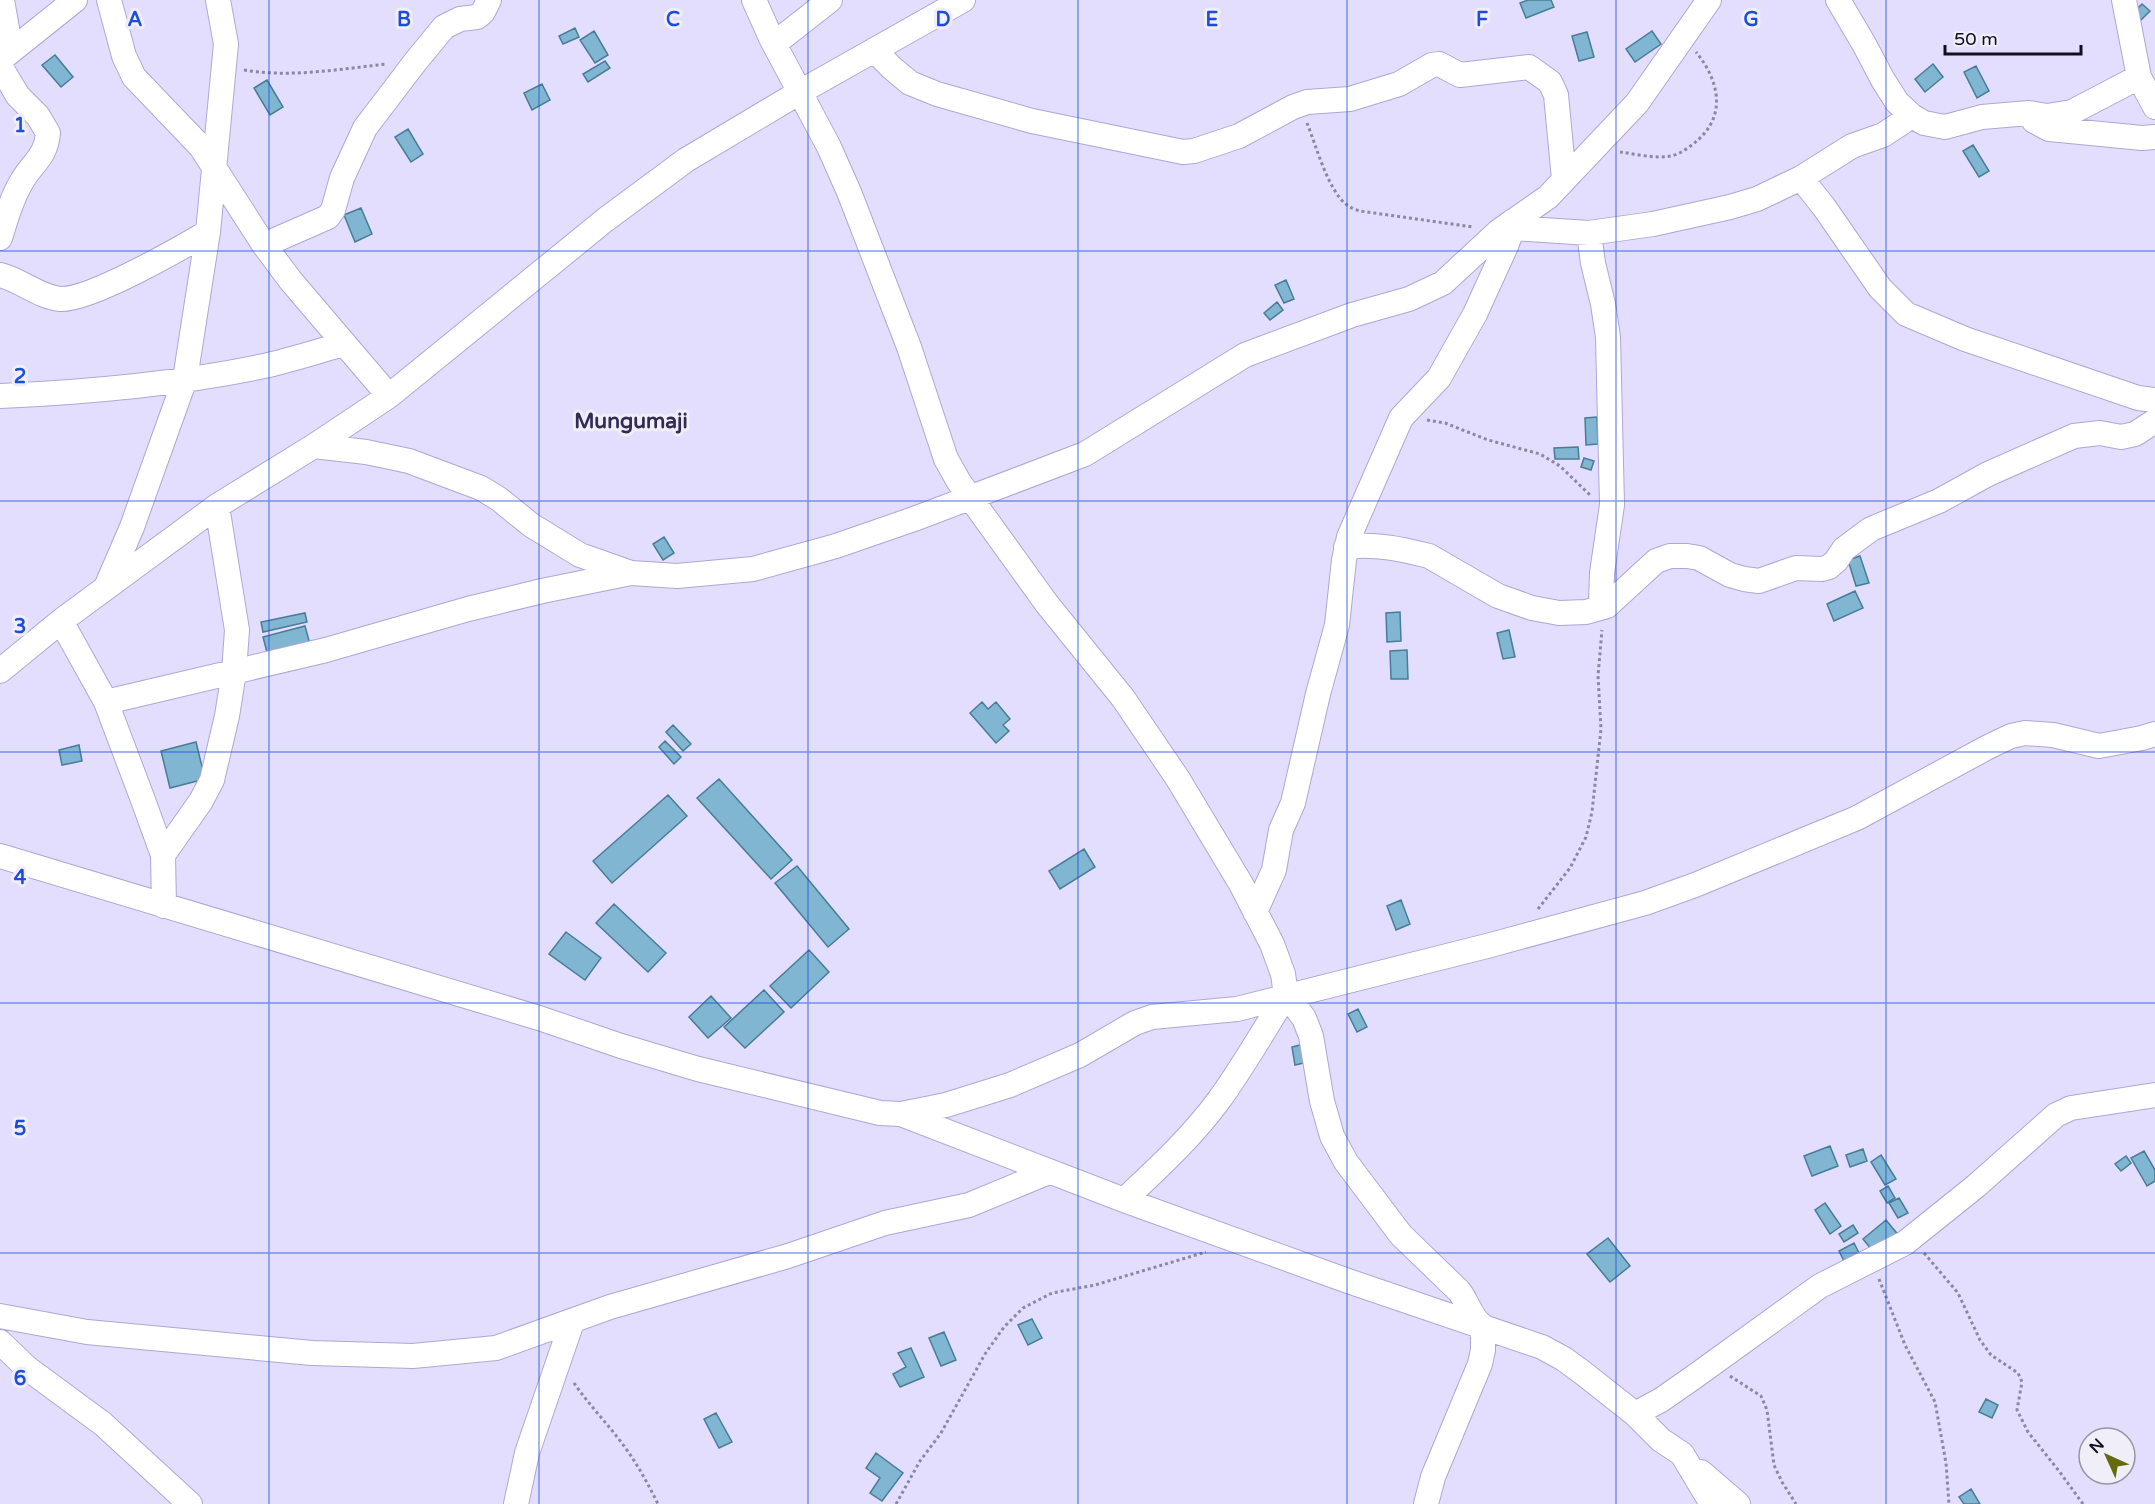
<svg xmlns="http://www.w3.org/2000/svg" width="2155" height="1504" viewBox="0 0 2155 1504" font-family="'Varela Round',sans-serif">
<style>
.building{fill:#81b6d3;stroke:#487c97;stroke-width:1.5}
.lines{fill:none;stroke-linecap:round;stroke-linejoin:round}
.minor-casing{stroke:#afa6d7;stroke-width:26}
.path{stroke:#8c88a1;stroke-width:3;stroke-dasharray:3 3;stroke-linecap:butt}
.minor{stroke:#fff;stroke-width:24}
.grid{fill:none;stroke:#1d4ed8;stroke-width:1.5;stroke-opacity:0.55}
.labels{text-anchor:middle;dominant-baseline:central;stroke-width:6;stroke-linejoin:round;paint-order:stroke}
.quarter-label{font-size:21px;font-weight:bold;fill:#342b53;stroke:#f0eef8}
.grid-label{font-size:20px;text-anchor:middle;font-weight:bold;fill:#1d4ed8;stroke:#f0eef8;stroke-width:6;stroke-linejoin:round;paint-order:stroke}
</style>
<rect width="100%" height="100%" fill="#e3defd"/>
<!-- building -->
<path class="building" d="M 1528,0 L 1551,0 L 1554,7 L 1526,18 L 1520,3 Z
M 2142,4 L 2150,11 L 2137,24 L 2130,16 Z
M 575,28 L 579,37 L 563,44 L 559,36 Z
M 594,31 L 608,55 L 595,63 L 580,40 Z
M 1652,31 L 1661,44 L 1635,62 L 1626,49 Z
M 1587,32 L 1594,57 L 1579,61 L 1572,36 Z
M 55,55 L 73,77 L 61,87 L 42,65 Z
M 605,61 L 610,68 L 588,82 L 583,74 Z
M 1933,64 L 1943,77 L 1925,92 L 1915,79 Z
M 1976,66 L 1989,91 L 1977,98 L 1964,72 Z
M 267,80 L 283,107 L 270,115 L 254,88 Z
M 542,84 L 550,100 L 532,110 L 524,93 Z
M 408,129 L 423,154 L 411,162 L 395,137 Z
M 1973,145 L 1989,171 L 1979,177 L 1963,151 Z
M 361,208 L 372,234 L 355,242 L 344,215 Z
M 1286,280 L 1294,299 L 1284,303 L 1275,285 Z
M 1277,302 L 1283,310 L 1270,320 L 1264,313 Z
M 1597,417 L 1598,444 L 1586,445 L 1585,418 Z
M 1578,447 L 1579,459 L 1555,459 L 1554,448 Z
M 1584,458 L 1594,461 L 1591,470 L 1581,467 Z
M 664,537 L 674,553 L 663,560 L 653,544 Z
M 1860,556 L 1869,583 L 1856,586 L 1848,560 Z
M 1855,591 L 1863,608 L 1834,621 L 1827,604 Z
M 1400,612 L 1401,641 L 1387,642 L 1386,613 Z
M 305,613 L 307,622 L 263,632 L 261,622 Z
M 305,626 L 311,648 L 269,660 L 263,637 Z
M 1509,630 L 1515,657 L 1503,659 L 1497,633 Z
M 1407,650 L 1408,679 L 1391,679 L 1390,651 Z
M 982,702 L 988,709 L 996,702 L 1010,719 L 1003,725 L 1009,731 L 996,743 L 970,713 Z
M 673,725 L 691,744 L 683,751 L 666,732 Z
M 665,741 L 681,757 L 674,764 L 659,747 Z
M 196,742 L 205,779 L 170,788 L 161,751 Z
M 79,745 L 82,761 L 62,765 L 59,750 Z
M 719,779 L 792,860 L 771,879 L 697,798 Z
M 668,795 L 687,816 L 612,883 L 593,861 Z
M 1084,849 L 1095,867 L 1060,889 L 1049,871 Z
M 797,866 L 849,929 L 828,947 L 775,883 Z
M 1401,900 L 1410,924 L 1396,930 L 1387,906 Z
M 614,904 L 666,953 L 648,972 L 596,923 Z
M 566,932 L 601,958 L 585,980 L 549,954 Z
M 809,950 L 829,972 L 791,1008 L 770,986 Z
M 764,990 L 784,1012 L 745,1048 L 724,1027 Z
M 711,996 L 731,1018 L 708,1038 L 689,1017 Z
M 1358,1009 L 1367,1027 L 1357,1032 L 1348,1014 Z
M 1304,1044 L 1308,1062 L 1295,1065 L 1292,1047 Z
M 1830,1146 L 1838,1166 L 1812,1176 L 1804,1156 Z
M 1863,1149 L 1867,1161 L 1850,1167 L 1846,1155 Z
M 2144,1151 L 2155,1170 L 2155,1181 L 2147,1186 L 2131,1158 Z
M 1881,1155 L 1896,1179 L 1885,1185 L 1871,1162 Z
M 2126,1156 L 2131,1163 L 2121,1171 L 2115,1164 Z
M 1888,1186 L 1895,1198 L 1887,1203 L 1880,1191 Z
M 1899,1198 L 1908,1213 L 1898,1218 L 1889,1203 Z
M 1825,1203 L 1841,1226 L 1830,1234 L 1815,1210 Z
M 1886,1220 L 1900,1237 L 1877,1256 L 1863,1239 Z
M 1853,1225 L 1858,1233 L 1844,1242 L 1839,1234 Z
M 1608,1238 L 1630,1266 L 1610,1282 L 1587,1254 Z
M 1854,1243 L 1859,1253 L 1844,1261 L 1839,1251 Z
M 1032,1319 L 1042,1338 L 1028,1345 L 1018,1325 Z
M 944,1332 L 956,1360 L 941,1366 L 929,1338 Z
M 911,1348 L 924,1377 L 900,1387 L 893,1374 L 906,1367 L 898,1353 Z
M 1986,1399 L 1998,1405 L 1992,1418 L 1979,1412 Z
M 716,1413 L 732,1442 L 719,1448 L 704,1419 Z
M 876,1453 L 903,1473 L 882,1501 L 870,1493 L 880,1478 L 866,1468 Z
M 1971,1489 L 1980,1504 L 1964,1504 L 1959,1497 Z"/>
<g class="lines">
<!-- minor casing -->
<g class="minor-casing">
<path id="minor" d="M 2,0 L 8,34 L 3,57
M 109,0 L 124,56 L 134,77 L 201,147 L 264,245 L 291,281 L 389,396
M 754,0 L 771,38 L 829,147 L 849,192 L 909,347 L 946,459 L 959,482 L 1047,604 L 1123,698 L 1178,779 L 1241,884 L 1272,944 L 1283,974 L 1286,995 L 1304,1018 L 1311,1036 L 1322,1101 L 1332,1136 L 1346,1162 L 1401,1235 L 1459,1291 C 1468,1302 1471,1319 1483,1326 L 1483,1350 L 1480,1364 L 1433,1477 L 1426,1504
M 1838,0 L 1864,44 L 1883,80 L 1897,102 L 1912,116 L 1924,123 L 1945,127 L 1982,117 L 2029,113 L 2047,116 L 2072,112 L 2139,77
M 2124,0 L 2139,77 L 2155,107
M 774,44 L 830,0
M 874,50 L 892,68 L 910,83 L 937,94 L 1032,121 L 1183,152 L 1194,151 L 1239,136 L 1293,107 L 1307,102 L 1350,99 L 1399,84 L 1432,65 L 1439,64 L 1460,75 L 1529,67 L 1550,82 L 1556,95 L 1564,179
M 0,60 L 75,0
M 0,66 L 18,96 L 38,116 L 48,133 C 46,157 33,162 22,181 C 11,199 6,219 0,238
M 2034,121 L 2049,129 L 2060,130 L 2142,138 L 2155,137
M 1801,178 L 1824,207 L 1880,288 L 1906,314 L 1965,339 L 2138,398 L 2155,400
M 1513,228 L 1589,233 L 1653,224 L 1730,207 L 1757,199 L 1801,178 L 1852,146 L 1883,135 L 1912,116
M 1589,233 L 1593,263 L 1603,304 L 1608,337 L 1612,505 L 1602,573 L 1601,603 L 1604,607
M 264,245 L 328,217 L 333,210 L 342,178 L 365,128 L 416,61 L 444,27 L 460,19 L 477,17 L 483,12 L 489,0
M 0,275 C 21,280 39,297 60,299 C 89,301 181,248 208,232
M 0,396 C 88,392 178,384 264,366 C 291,360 318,351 344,344
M 314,446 L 366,452 L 409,461 L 481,488 L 499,499 L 531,525 L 580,555 L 631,573 L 677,576 L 753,569 L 836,546 L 914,519 L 1085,454 L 1245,355 L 1352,315 L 1409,299 L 1443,283 L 1499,231 L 1548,197 L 1637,103 L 1709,0
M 1346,547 C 1374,543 1401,549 1429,556 L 1498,596 L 1532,608 L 1559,613 L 1586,612 L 1607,606 L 1656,561 L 1670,556 L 1687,556 L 1699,558 L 1730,575 L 1744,579 L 1759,581 L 1796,568 L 1822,569 L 1829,567 L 1836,561 L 1844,549 L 1871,529 L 1939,501 L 1988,474 L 2074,436 L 2100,433 L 2121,437 L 2135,434 L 2155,421
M 107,585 L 132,527 L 185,379 L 208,232 L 226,44 L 218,0
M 61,621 L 106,702 L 143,800 L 163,855 L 164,906
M 0,671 L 61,621 L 217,506 L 314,446 L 389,396 L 605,220 L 686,160 L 800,92 L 963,0
M 106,702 L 326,650 L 468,609 L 542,591 L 631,573
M 163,855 L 201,801 L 212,780 L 227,716 L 234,672 L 237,630 L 217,506
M 0,856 L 539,1018 L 621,1046 L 698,1069 L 880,1113 L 901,1114 L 1124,1200 L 1348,1281 L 1542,1347 L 1564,1359 L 1583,1373 L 1635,1414 L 1661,1440 L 1682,1454 L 1712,1504
M 1255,912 L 1274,870 L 1281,830 L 1293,803 L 1318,694 L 1337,625 L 1344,560 L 1349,537 L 1401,418 L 1439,378 L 1475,314 L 1506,246 L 1513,228 L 1513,221
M 901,1114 L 946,1105 L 1010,1085 L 1080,1055 L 1135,1023 L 1152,1017 L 1237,1009 L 1487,946 L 1645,903 L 1695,885 L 1857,818 L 1988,747 L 2011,736 L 2025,733 L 2053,735 L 2099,746 L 2142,738 L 2155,734
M 1124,1200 C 1157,1169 1192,1137 1219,1100 C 1243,1067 1264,1030 1286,995
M 0,1316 L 87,1332 L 312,1353 L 413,1356 L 496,1348 L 610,1307 L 788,1256 L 885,1223 L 969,1205 L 1049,1172
M 0,1342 L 27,1368 L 103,1424 L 190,1504
M 1635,1414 L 1661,1400 L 1694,1377 L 1820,1286 L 1905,1243 L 1976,1186 L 2056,1115 L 2071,1108 L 2155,1095
M 1701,1472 L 1738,1504
M 516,1504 L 527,1453 L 572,1322"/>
</g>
<!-- path -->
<path class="path" d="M 244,70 C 291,78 340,69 387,64
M 1307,123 C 1316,145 1328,191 1347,205 C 1351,208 1356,210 1360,211 L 1473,227
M 1620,152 C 1636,154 1655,159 1671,156 C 1681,154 1691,146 1699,139 C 1727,113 1718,79 1696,52
M 1427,420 L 1445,423 L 1488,440 L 1540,454 L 1560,466 L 1591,496
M 1538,909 L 1570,868 L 1586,837 L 1592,812 L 1601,729 L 1598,676 L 1602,630
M 1924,1253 L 1958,1293 L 1980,1340 L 1991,1355 L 2018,1373 L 2022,1382 L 2017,1410 L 2028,1432 L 2059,1471 L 2083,1504
M 1879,1279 L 1905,1345 L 1935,1402 L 1946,1463 L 1949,1504
M 1730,1376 L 1761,1396 L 1767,1410 L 1774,1465 L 1782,1482 L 1796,1504
M 574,1383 C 589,1405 608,1424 624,1446 C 638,1465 648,1484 658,1504
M 896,1504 L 920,1461 L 941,1433 L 985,1354 L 1004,1327 L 1023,1308 L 1052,1293 L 1095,1285 L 1206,1252"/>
<!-- minor -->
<use href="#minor" class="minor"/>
</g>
<!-- grid -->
<path class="grid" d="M 269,0 L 269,1504M 539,0 L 539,1504M 808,0 L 808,1504M 1078,0 L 1078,1504M 1347,0 L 1347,1504M 1616,0 L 1616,1504M 1886,0 L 1886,1504M 0,251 L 2155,251M 0,501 L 2155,501M 0,752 L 2155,752M 0,1003 L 2155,1003M 0,1253 L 2155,1253"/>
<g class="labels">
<!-- quarter labels -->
<g class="quarter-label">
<text x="631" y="421">Mungumaji</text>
</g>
</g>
<g class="grid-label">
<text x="135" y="26">A</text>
<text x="404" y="26">B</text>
<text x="673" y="26">C</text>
<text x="943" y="26">D</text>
<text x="1212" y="26">E</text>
<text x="1482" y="26">F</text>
<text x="1751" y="26">G</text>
<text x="20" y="132">1</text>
<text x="20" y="383">2</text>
<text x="20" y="633">3</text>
<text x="20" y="884">4</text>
<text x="20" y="1135">5</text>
<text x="20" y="1385">6</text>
</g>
<!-- north arrow -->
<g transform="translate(2107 1456) rotate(315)"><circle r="28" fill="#f0eef8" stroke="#9895a2" stroke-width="1.5"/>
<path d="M0-4.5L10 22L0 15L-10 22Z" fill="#656a0c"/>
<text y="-9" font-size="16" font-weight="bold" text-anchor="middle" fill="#130f20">N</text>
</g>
<!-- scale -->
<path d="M1945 45v9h136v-9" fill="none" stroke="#130f20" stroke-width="3"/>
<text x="1954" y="45" font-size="18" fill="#130f20" stroke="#f0eef8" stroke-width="4.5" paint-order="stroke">50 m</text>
</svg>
